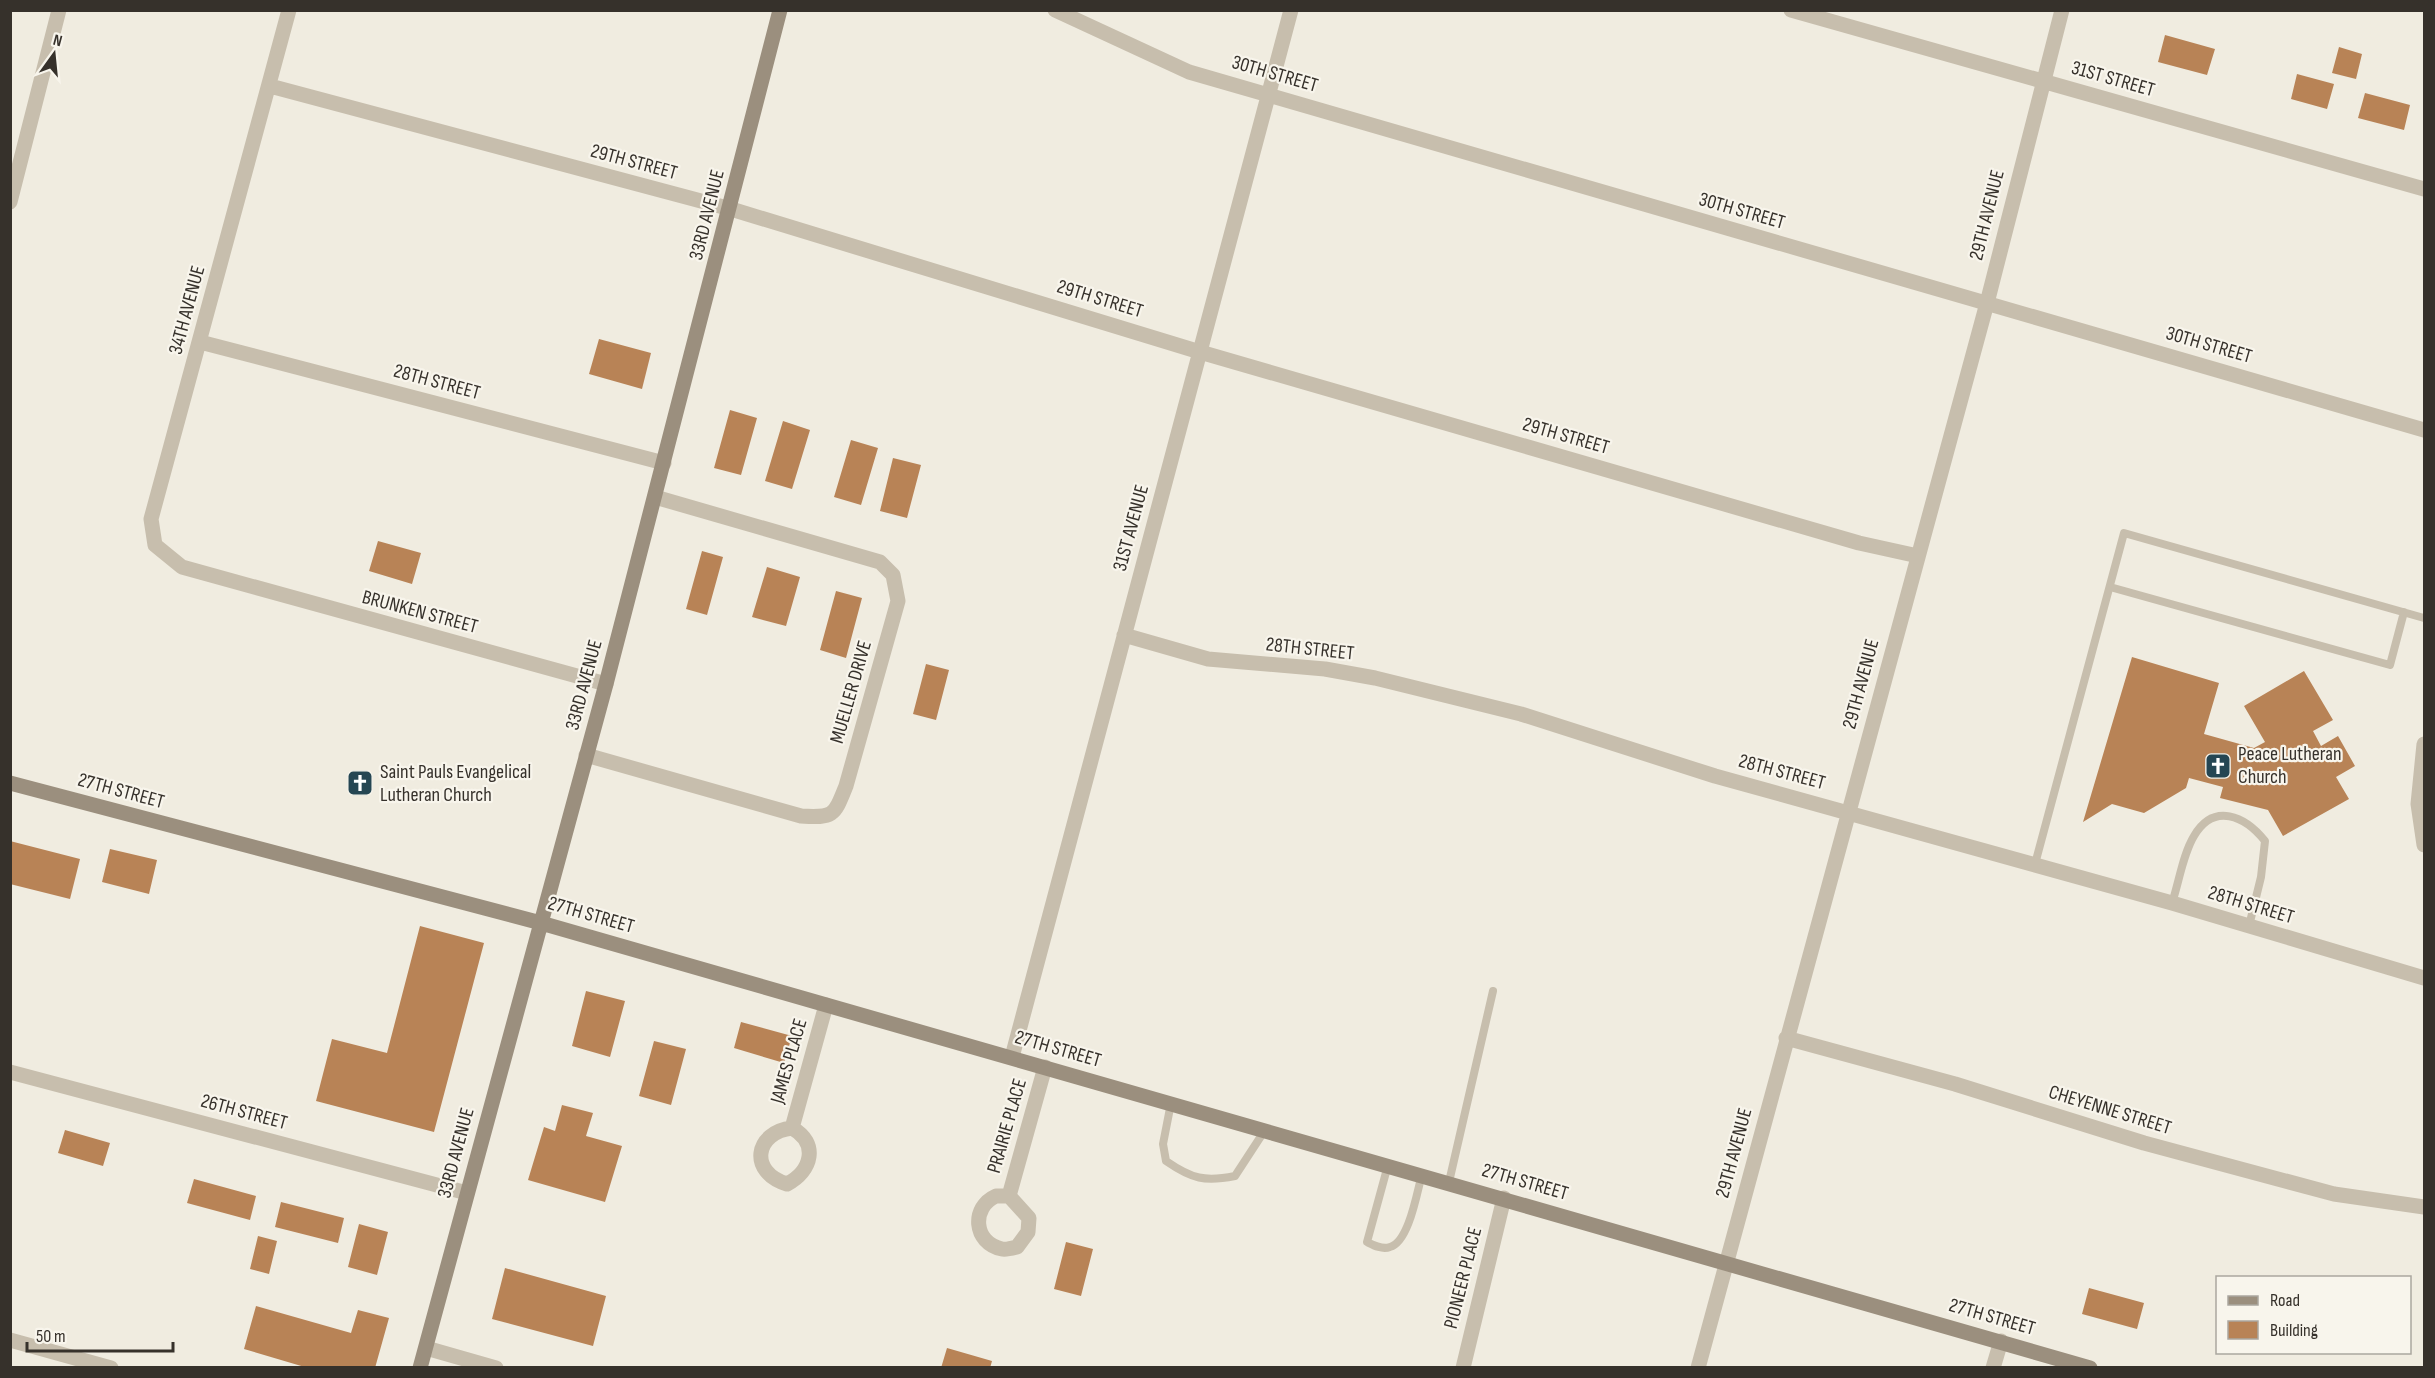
<svg xmlns="http://www.w3.org/2000/svg" width="2435" height="1378" viewBox="0 0 2435 1378" font-family="'Sofia Sans Condensed',sans-serif">
<style>
.building{fill:#b88356}
.lines{fill:none;stroke-linecap:round;stroke-linejoin:round}
.lane{stroke:#c7bead;stroke-width:8}
.street{stroke:#c7bead;stroke-width:15}
.secondary{stroke:#9b8f7e;stroke-width:15}
.labels{text-anchor:middle;dominant-baseline:central;stroke-width:4.5;stroke-linejoin:round;paint-order:stroke}
.street-label{font-size:20px;fill:#36312b;stroke:#f8f5ec}
.poi-label{font-size:20px;fill:#36312b;stroke:#f8f5ec;text-anchor:start}
</style>
<rect width="100%" height="100%" fill="#f0ece0"/>
<!-- building -->
<path class="building" d="M 2165,35 L 2215,49 L 2207,75 L 2158,62 Z
M 2339,47 L 2362,54 L 2356,79 L 2332,73 Z
M 2297,74 L 2334,84 L 2327,109 L 2291,99 Z
M 2365,93 L 2410,105 L 2404,130 L 2358,118 Z
M 599,339 L 651,353 L 642,389 L 589,374 Z
M 730,410 L 757,418 L 741,475 L 714,468 Z
M 783,421 L 810,430 L 792,489 L 765,481 Z
M 851,440 L 878,448 L 861,505 L 834,497 Z
M 893,458 L 921,465 L 907,518 L 880,511 Z
M 378,541 L 421,553 L 412,584 L 369,571 Z
M 702,551 L 723,557 L 707,615 L 686,609 Z
M 767,567 L 800,577 L 786,626 L 752,617 Z
M 836,591 L 862,598 L 846,658 L 820,650 Z
M 2132,657 L 2219,683 L 2204,734 L 2254,748 L 2265,742 L 2244,706 L 2304,671 L 2333,720 L 2313,731 L 2321,746 L 2338,736 L 2355,766 L 2336,777 L 2349,799 L 2283,836 L 2268,810 L 2220,798 L 2223,787 L 2189,778 L 2186,788 L 2144,813 L 2112,804 L 2083,822 Z
M 926,664 L 949,670 L 936,720 L 913,714 Z
M 10,841 L 80,859 L 70,899 L 10,884 Z
M 110,849 L 157,860 L 149,894 L 102,882 Z
M 420,926 L 484,943 L 434,1132 L 316,1101 L 332,1039 L 387,1053 Z
M 586,991 L 625,1001 L 610,1057 L 572,1046 Z
M 741,1022 L 792,1036 L 784,1063 L 734,1048 Z
M 654,1041 L 686,1049 L 671,1105 L 639,1096 Z
M 562,1105 L 593,1113 L 586,1136 L 622,1146 L 605,1202 L 528,1180 L 544,1127 L 555,1131 Z
M 65,1130 L 110,1143 L 103,1166 L 58,1153 Z
M 194,1179 L 256,1196 L 250,1220 L 187,1203 Z
M 281,1202 L 344,1218 L 338,1243 L 275,1227 Z
M 359,1224 L 388,1232 L 377,1275 L 348,1267 Z
M 258,1236 L 277,1241 L 269,1274 L 250,1269 Z
M 1066,1242 L 1093,1249 L 1081,1296 L 1054,1289 Z
M 505,1268 L 606,1296 L 593,1346 L 492,1319 Z
M 2089,1288 L 2144,1303 L 2137,1329 L 2082,1314 Z
M 256,1306 L 351,1333 L 358,1310 L 389,1318 L 375,1368 L 308,1368 L 244,1349 Z
M 947,1348 L 992,1361 L 990,1368 L 941,1368 Z"/>
<g class="lines">
<!-- lane -->
<path class="lane" d="M 2110,587 L 2390,665 L 2404,612
M 2035,864 L 2124,533 L 2424,618
M 2172,903 C 2179,882 2183,854 2194,836 C 2214,802 2245,816 2265,841 L 2261,877 L 2249,926
M 1171,1103 L 1163,1144 L 1166,1161 C 1192,1179 1205,1182 1235,1176 L 1265,1130
M 1388,1165 L 1367,1242 C 1373,1245 1382,1250 1390,1247 C 1409,1242 1417,1192 1422,1174
M 1449,1182 L 1493,991"/>
<!-- street -->
<path class="street" d="M 289,10 L 151,519 L 155,545 L 182,567 L 606,684
M 1055,10 L 1189,72 L 2424,430
M 1791,10 L 2424,189
M 270,86 L 731,209 L 1200,352 L 1859,543 L 1918,556
M 10,202 L 59,10
M 200,342 L 664,463
M 1124,635 L 1208,659 L 1325,669 L 1375,678 L 1521,714 L 1715,776 L 2172,903 L 2424,978
M 2424,744 L 2418,804 L 2424,845
M 586,755 L 801,816 C 834,818 834,816 846,786 L 898,601 L 893,575 L 880,562 L 655,497
M 1786,1038 L 1955,1084 L 2144,1143 L 2334,1194 L 2424,1207
M 1012,1057 L 1291,10
M 10,1072 L 467,1193
M 792,1128 C 819,1143 812,1171 787,1184 C 748,1172 755,1132 792,1128 Z
M 792,1128 L 826,1005
M 996,1196 L 1009,1196 L 1029,1218 L 1028,1232 L 1017,1247 C 1013,1248 1006,1250 1002,1249 C 973,1243 971,1207 996,1196 Z
M 1009,1196 L 1045,1067
M 10,1340 L 111,1368
M 426,1348 L 496,1368
M 1463,1368 L 1504,1198
M 1698,1368 L 1987,303 L 2062,10
M 1993,1368 L 2001,1341"/>
<!-- secondary -->
<path class="secondary" d="M 10,783 L 541,923 L 2090,1368
M 420,1368 L 606,684 L 780,10"/>
</g>
<!-- icons -->
<defs>
<g id="church-square" transform="scale(1.35)"><rect x="-9" y="-9" width="18" height="18" rx="4" fill="#254653" stroke="#f8f5ec"/><path d="M-1.2-6h2.4v3.5h3.3v2.4h-3.3V6h-2.4V-.1h-3.3v-2.4h3.3Z" fill="#fff"/></g>
</defs>
<g fill-rule="evenodd">
<use href="#church-square" x="2218" y="766"/>
<use href="#church-square" x="360" y="783"/>
</g>
<g class="labels">
<!-- street labels -->
<g class="street-label">
<text transform="translate(1275 74) rotate(16)">30TH STREET</text>
<text transform="translate(2113 79) rotate(16)">31ST STREET</text>
<text transform="translate(634 162) rotate(15)">29TH STREET</text>
<text transform="translate(1742 211) rotate(16)">30TH STREET</text>
<text transform="translate(707 215) rotate(-76)">33RD AVENUE</text>
<text transform="translate(1987 215) rotate(-76)">29TH AVENUE</text>
<text transform="translate(1100 299) rotate(17)">29TH STREET</text>
<text transform="translate(187 310) rotate(-75)">34TH AVENUE</text>
<text transform="translate(2209 345) rotate(16)">30TH STREET</text>
<text transform="translate(437 382) rotate(15)">28TH STREET</text>
<text transform="translate(1566 436) rotate(16)">29TH STREET</text>
<text transform="translate(1131 528) rotate(-75)">31ST AVENUE</text>
<text transform="translate(420 612) rotate(15)">BRUNKEN STREET</text>
<text transform="translate(1310 649) rotate(6)">28TH STREET</text>
<text transform="translate(1861 684) rotate(-75)">29TH AVENUE</text>
<text transform="translate(584 685) rotate(-75)">33RD AVENUE</text>
<text transform="translate(851 692) rotate(-74)">MUELLER DRIVE</text>
<text transform="translate(1782 772) rotate(15)">28TH STREET</text>
<text transform="translate(121 791) rotate(15)">27TH STREET</text>
<text transform="translate(2251 905) rotate(17)">28TH STREET</text>
<text transform="translate(591 915) rotate(16)">27TH STREET</text>
<text transform="translate(1058 1049) rotate(16)">27TH STREET</text>
<text transform="translate(789 1061) rotate(-74)">JAMES PLACE</text>
<text transform="translate(2110 1110) rotate(17)">CHEYENNE STREET</text>
<text transform="translate(244 1112) rotate(15)">26TH STREET</text>
<text transform="translate(1007 1126) rotate(-74)">PRAIRIE PLACE</text>
<text transform="translate(456 1153) rotate(-75)">33RD AVENUE</text>
<text transform="translate(1734 1153) rotate(-75)">29TH AVENUE</text>
<text transform="translate(1525 1182) rotate(16)">27TH STREET</text>
<text transform="translate(1463 1278) rotate(-76)">PIONEER PLACE</text>
<text transform="translate(1992 1317) rotate(16)">27TH STREET</text>
</g>
<!-- poi labels -->
<g class="poi-label">
<text x="2238" y="754">Peace Lutheran<tspan x="2238" dy="23">Church</tspan></text>
<text x="380" y="772">Saint Pauls Evangelical<tspan x="380" dy="23">Lutheran Church</tspan></text>
</g>
</g>
<!-- border -->
<rect width="2435" height="1378" fill="none" stroke="#36312b" stroke-width="24"/>
<!-- legend -->
<rect x="2216" y="1276" width="195" height="78" fill="#f8f5ec" stroke="#aaa79f" stroke-width="1.5"/>
<rect x="2228" y="1296" width="30" height="9" fill="#9b8f7e" stroke="#aaa79f" stroke-width="1.5"/>
<text x="2270" y="1306" font-size="18" fill="#36312b">Road</text>
<rect x="2228" y="1321" width="30" height="18" fill="#b88356" stroke="#aaa79f" stroke-width="1.5"/>
<text x="2270" y="1336" font-size="18" fill="#36312b">Building</text>
<!-- north arrow -->
<g transform="translate(54 54) rotate(15)" stroke="#f8f5ec" stroke-width="4.5" paint-order="stroke">
<path d="M0-4.5L10 22L0 15L-10 22Z" fill="#36312b"/>
<text y="-9" font-size="16" font-weight="bold" text-anchor="middle" fill="#36312b">N</text>
</g>
<!-- scale -->
<path d="M27 1342v9h146v-9" fill="none" stroke="#36312b" stroke-width="3"/>
<text x="36" y="1342" font-size="18" fill="#36312b" stroke="#f8f5ec" stroke-width="4.5" paint-order="stroke">50 m</text>
</svg>
